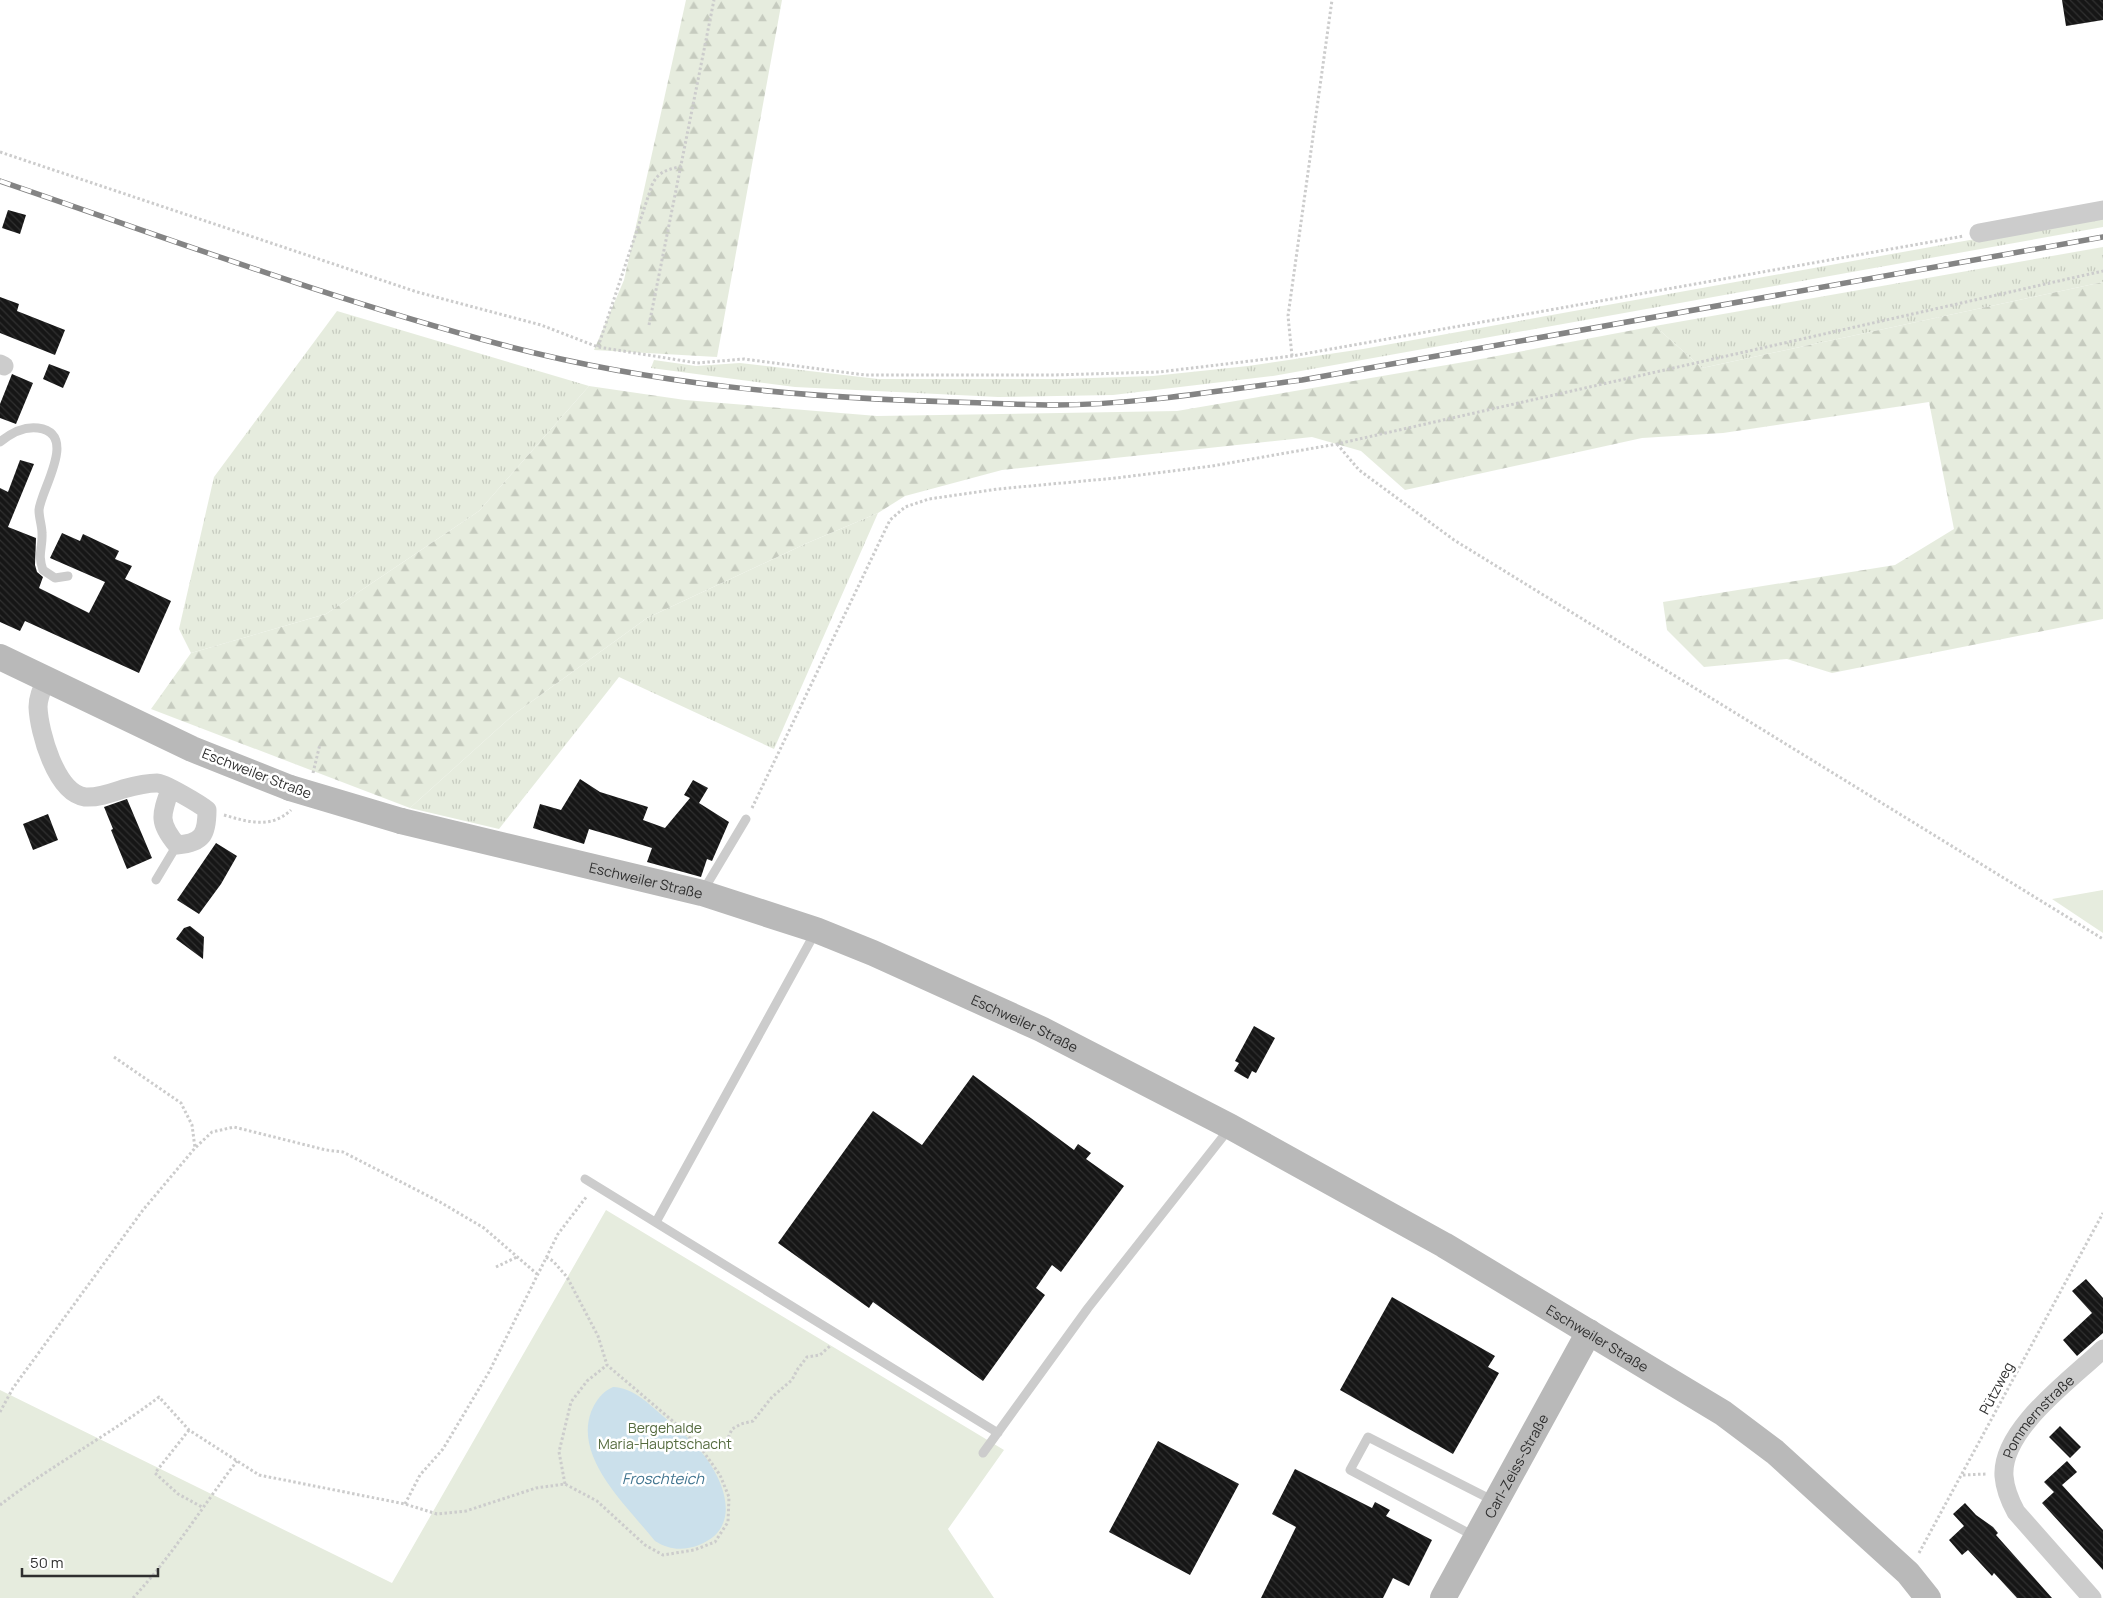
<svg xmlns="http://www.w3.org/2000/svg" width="2103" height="1598" viewBox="0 0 2103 1598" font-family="Manrope,sans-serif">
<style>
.grass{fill:url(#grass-tufts)}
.forest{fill:url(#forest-firs)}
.green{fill:#e6ecde}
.water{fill:#cbe0eb}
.building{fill:url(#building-back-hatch)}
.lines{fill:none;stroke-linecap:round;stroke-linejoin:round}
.path{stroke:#ccc;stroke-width:3;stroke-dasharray:2.5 2.5;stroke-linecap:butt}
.lane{stroke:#ccc;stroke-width:9}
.street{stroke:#ccc;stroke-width:19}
.secondary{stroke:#b9b9b9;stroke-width:26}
.rail-casing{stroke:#848484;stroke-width:5.5}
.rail{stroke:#fff;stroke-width:4;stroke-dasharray:11;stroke-linecap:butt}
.secondary-bridge{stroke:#b9b9b9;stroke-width:26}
.labels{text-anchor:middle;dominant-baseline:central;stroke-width:5;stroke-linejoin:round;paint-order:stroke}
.street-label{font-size:14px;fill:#2f2f2f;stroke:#fff}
.park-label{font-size:14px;fill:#546a3e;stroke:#fff}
.water-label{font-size:15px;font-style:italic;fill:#40748f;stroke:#fff}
</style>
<defs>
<pattern id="grass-tufts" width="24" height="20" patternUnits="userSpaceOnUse" patternTransform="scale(1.25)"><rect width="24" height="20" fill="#e6ecde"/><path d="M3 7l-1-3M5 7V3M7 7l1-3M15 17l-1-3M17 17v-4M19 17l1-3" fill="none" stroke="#c6cbbf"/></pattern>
<pattern id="forest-firs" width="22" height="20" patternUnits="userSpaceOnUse" patternTransform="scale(1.25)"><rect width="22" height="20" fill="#e6ecde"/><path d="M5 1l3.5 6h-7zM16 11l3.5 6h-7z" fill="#c6cbbf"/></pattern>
<pattern id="building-back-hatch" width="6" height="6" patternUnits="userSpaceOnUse" patternTransform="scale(1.25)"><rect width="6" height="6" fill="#161616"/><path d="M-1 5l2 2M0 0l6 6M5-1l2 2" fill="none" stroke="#303030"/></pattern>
</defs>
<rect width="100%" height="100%" fill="#fff"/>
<!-- grass -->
<path class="grass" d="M 2103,216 L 2103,227 L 1273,376 L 1113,395 L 998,397 L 795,387 L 651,368 L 654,360 L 696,366 L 740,363 L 878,379 L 1062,379 L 1153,376 L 1248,366 L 1363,349 Z
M 2103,247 L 2103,282 L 1702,368 L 1655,326 Z
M 337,311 L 589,386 L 479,511 L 326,614 L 191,653 L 179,629 L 214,477 Z
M 878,513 L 774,749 L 619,677 L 499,829 L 410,808 L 513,715 L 647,618 L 805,544 Z"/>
<!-- forest -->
<path class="forest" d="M 686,0 L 782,0 L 717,357 L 594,350 L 624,280 Z
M 2103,282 L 2103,619 L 1832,673 L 1787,659 L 1704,667 L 1667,630 L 1663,602 L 1895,565 L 1954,529 L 1929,402 L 1723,433 L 1642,438 L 1405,490 L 1361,451 L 1312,437 L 1002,470 L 905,496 L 878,513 L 805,544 L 647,618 L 513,715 L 410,808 L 151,709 L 191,653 L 326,614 L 479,511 L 589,386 L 685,400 L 877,416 L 1177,411 L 1470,361 L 1655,326 L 1702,368 Z"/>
<!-- green -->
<path class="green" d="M 2103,890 L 2103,933 L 2052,899 Z
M 606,1210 L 1004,1450 L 948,1529 L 994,1598 L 0,1598 L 0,1390 L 392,1583 Z"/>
<!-- water -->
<path class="water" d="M 613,1387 C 634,1388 649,1404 664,1417 C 676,1427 688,1437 698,1448 C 723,1476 745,1527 699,1545 C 683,1551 669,1550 655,1541 C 628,1507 574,1459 591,1412 C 596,1400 602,1392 613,1387 Z"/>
<!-- building -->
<path class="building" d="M 2062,0 L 2103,0 L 2103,20 L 2066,26 Z
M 8,210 L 26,215 L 20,234 L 2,228 Z
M 0,297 L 19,304 L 17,311 L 65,330 L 55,355 L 0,333 Z
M 49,364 L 70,372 L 63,388 L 43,379 Z
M 12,374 L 33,383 L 16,424 L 0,418 L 0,404 Z
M 20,460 L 34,464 L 8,527 L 36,538 L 35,565 L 37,572 L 43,577 L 39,588 L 89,613 L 105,582 L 50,558 L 62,533 L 80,541 L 83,534 L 119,551 L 115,559 L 132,566 L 125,579 L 171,601 L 139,673 L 25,621 L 20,631 L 0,622 L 0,488 L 8,492 Z
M 580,779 L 600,792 L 648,807 L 643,820 L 665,828 L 690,798 L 684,795 L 693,780 L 708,788 L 699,803 L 729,822 L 712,861 L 707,859 L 701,877 L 647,862 L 652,848 L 613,836 L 589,829 L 584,844 L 533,828 L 540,804 L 561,810 Z
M 127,799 L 152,858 L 127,869 L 111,830 L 113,829 L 104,807 Z
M 48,814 L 58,840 L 33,850 L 23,824 Z
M 216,843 L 237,856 L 221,884 L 199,914 L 177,900 Z
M 190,926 L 204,937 L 203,959 L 176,939 L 184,928 Z
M 1254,1026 L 1275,1038 L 1256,1073 L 1252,1071 L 1248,1079 L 1234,1071 L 1239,1063 L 1235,1061 Z
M 973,1075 L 1074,1150 L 1078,1144 L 1091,1153 L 1086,1159 L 1124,1186 L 1061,1272 L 1052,1265 L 1036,1288 L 1045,1295 L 983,1381 L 873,1302 L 869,1308 L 778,1243 L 873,1111 L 922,1145 Z
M 2086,1279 L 2103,1298 L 2103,1333 L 2077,1356 L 2063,1340 L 2092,1313 L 2072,1291 Z
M 1392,1297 L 1495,1356 L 1488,1367 L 1499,1373 L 1453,1454 L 1340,1390 Z
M 2060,1426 L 2081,1447 L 2070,1458 L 2049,1437 Z
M 1158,1441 L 1239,1484 L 1190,1575 L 1109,1532 Z
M 2067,1461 L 2077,1472 L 2062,1485 L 2103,1530 L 2103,1570 L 2042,1503 L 2054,1492 L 2044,1482 Z
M 1295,1469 L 1372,1508 L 1375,1502 L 1390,1510 L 1386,1516 L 1432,1540 L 1409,1586 L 1393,1578 L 1383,1598 L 1261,1598 L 1296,1527 L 1272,1514 Z
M 1965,1503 L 1976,1515 L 1993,1527 L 1998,1533 L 1996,1535 L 2052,1598 L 2017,1598 L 1994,1573 L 1992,1576 L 1968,1550 L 1962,1555 L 1949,1540 L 1964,1526 L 1953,1514 Z"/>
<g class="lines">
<!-- path -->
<path class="path" d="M 0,152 L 417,292 L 541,325 L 598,347 L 697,363 L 744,359 L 865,375 L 1054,375 L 1159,372 L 1292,356 L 1964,236
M 649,325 L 714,0
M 598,347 L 652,185 C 658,172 666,170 679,167
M 1292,356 L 1288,316 L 1332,0
M 1337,444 L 1359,470 L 1454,540 L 2103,939
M 313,773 L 320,744
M 752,808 L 890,520 L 905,507 L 929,499 L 998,489 L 1116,478 L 1212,466 L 1337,444 L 2103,271
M 224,815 C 248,822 271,829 291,810
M 114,1057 L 181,1103 L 192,1125 L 195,1148
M 496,1267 L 517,1257
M 0,1412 L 13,1388 L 143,1210 L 195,1148 L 212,1132 L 234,1127 L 326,1150 L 343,1152 L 440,1202 L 484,1228 L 537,1274
M 189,1430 L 155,1473 L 178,1494 L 202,1507
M 703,1451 L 716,1449 L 728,1438 L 732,1429 L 741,1424 L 753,1421 L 772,1397 L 792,1380 L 797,1370 L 807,1357 L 820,1355 L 830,1346
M 1963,1475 L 1986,1474
M 565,1484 L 559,1452 L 571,1402 L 587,1381 L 607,1365
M 405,1504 L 420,1475 L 443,1449 L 489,1372 L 558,1234 L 587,1196
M 0,1505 C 50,1466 108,1436 159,1397 L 189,1430 L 259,1475 L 405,1504 L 437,1514 L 466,1511 L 536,1488 L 565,1484 L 597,1501 L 645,1545 L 663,1555 L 694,1550 L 715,1542 L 728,1522 L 729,1497 L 720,1475 L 703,1451 L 675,1423 L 607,1365 L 598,1336 L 567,1277 L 553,1261 L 546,1257
M 1919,1553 L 2103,1213
M 133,1598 C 172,1556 202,1507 237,1461"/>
<!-- lane -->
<path class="lane" d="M 0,442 C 11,433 23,426 38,428 C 79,434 41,489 39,510 C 39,518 42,526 42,533 C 43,548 37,554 43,570 L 55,578 L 68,576
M 156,880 L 177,845
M 703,891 L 746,819
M 585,1179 L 998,1433
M 656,1222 L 816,931
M 983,1453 L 1088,1308 L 1229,1129
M 1474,1536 L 1350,1470 L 1368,1437 L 1494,1501"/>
<!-- street -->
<g class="street">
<path d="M 1979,233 L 2103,210"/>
<path d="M 0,364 L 4,366"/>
<path d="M 47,678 C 43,687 38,696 38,707 C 39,732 56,793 85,797 C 97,798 111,793 123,789 C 134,786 145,783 157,783 C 164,783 200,804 207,810 C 207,834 203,843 177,845 C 158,823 161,815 170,790"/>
<path id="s1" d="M 2092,1598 L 2016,1512 C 2010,1501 2005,1489 2004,1476 C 2001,1429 2072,1379 2103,1349"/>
</g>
<!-- secondary -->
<g class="secondary">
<path d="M 0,657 L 192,749 L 290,788"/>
<path id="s2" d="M 401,821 L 702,893 L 816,930 L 873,953 L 1041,1029 L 1231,1127 L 1444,1245 L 1723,1413 L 1775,1452 L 1908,1573 L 1928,1598"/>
<path id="s3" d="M 1443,1598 L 1589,1332"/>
</g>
<!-- rail casing -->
<g class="rail-casing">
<path id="rail" d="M 0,181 C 167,238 333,300 503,345 C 651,384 803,398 955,402 C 988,403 1022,405 1055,405 C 1135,405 1222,390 1302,380 L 2103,237"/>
</g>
<!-- rail -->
<use href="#rail" class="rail"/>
<!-- secondary-bridge -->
<path class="secondary-bridge" d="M 290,788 L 401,821"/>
</g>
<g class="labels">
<!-- street labels -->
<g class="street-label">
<text transform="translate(257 773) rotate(21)">Eschweiler Straße</text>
<text stroke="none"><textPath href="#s2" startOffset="252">Eschweiler Straße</textPath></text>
<text stroke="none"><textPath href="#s2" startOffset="658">Eschweiler Straße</textPath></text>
<text stroke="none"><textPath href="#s2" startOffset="1312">Eschweiler Straße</textPath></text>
<text transform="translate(1996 1388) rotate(-62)">Pützweg</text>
<text stroke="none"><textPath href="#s1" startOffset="224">Pommernstraße</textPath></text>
<text stroke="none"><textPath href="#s3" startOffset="151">Carl-Zeiss-Straße</textPath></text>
</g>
<!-- park labels -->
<g class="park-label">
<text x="665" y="1427">Bergehalde<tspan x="665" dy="16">Maria-Hauptschacht</tspan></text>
</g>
<!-- water labels -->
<g class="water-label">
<text x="663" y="1478">Froschteich</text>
</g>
</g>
<!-- scale -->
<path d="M22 1568v8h136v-8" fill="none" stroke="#2f2f2f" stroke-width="2.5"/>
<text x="30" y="1568" font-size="15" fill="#2f2f2f" stroke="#ffffff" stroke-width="4" paint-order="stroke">50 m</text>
</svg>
